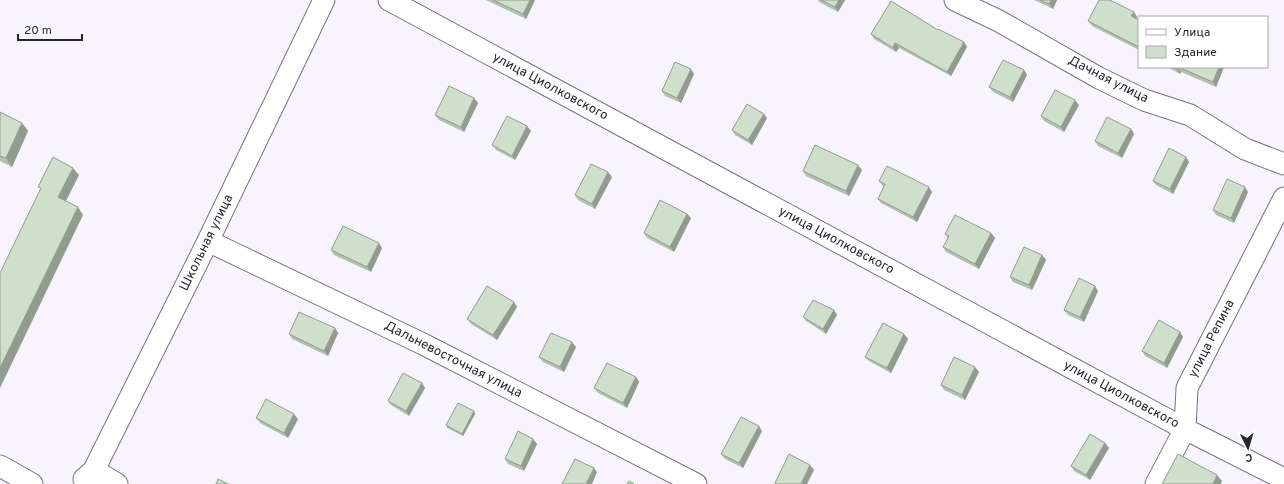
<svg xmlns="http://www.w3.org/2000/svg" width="1284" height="484" viewBox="0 0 1284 484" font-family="Overpass,sans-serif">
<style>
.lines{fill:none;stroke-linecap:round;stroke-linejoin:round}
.minor-casing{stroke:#777185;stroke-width:23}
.minor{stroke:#fff;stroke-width:21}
.wall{fill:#b2c0af}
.shaded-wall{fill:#919c8e}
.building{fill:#cfdfcb;stroke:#919c8e}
.labels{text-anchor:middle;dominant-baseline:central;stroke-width:3.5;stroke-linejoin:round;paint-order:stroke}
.street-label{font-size:13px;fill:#27252d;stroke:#fff}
</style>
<rect width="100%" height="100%" fill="#f7f4fd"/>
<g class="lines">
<!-- minor casing -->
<g class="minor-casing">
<path id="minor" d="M 389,0 L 1185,429 L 1284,479
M 955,0 L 999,21 L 1099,78 L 1144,100 L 1190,115 L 1245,149 L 1284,164
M 208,241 L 423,344 L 696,484
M 0,466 L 32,484
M 84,479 L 94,470 L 117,484
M 87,484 L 208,241 L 324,0
M 1156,484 L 1185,429 L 1187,388 L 1284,198"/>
</g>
<!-- minor -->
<use href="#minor" class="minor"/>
</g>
<!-- wall -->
<path class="wall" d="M 486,0 L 535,0 L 526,19 Z
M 818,0 L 845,0 L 838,12 L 819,2 Z
M 1034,0 L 1057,0 L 1053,9 Z
M 1134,12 L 1137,17 L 1136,19 L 1139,20 L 1139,50 L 1092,26 L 1088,21 Z
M 938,30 L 964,42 L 967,47 L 951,76 L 899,48 L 896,52 L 874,39 L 871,34 Z
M 1167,67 L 1224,67 L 1216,87 L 1181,72 L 1180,74 Z
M 1024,70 L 1027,75 L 1013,102 L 993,92 L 989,87 Z
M 694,74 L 681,103 L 665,96 L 662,91 Z
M 474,98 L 478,103 L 464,132 L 439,120 L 435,115 Z
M 1079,105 L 1064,132 L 1044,121 L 1041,116 Z
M 0,112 L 22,123 L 28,131 L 12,167 L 0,161 Z
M 767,118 L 752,145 L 735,135 L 732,130 Z
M 1131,129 L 1134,134 L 1122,158 L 1098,146 L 1095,141 Z
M 531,131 L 515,160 L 496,150 L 492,145 Z
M 1186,157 L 1189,162 L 1173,194 L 1156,185 L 1153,181 Z
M 862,170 L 849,196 L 806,176 L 803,171 Z
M 612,177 L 595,209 L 578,200 L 575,195 Z
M 879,181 L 932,192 L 917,222 L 881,203 L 878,199 L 884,187 L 883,186 Z
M 1248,192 L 1234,223 L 1216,215 L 1213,210 Z
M 687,214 L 691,218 L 674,252 L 647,238 L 644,233 Z
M 991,233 L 995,238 L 979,269 L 946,252 L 943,247 L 948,238 L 945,234 Z
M 382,248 L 371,272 L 334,255 L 331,250 Z
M 1042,255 L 1046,260 L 1032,290 L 1013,282 L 1010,277 Z
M 1098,291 L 1084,322 L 1068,315 L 1064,310 Z
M 514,302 L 517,307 L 497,340 L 471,324 L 467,319 Z
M 834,310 L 837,315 L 826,334 L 806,321 L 803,317 Z
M 335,328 L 338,333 L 328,356 L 292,339 L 289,334 Z
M 1180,332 L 1183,337 L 1167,368 L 1145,356 L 1142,351 Z
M 904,334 L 908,339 L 891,373 L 869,361 L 865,357 Z
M 576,347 L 564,372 L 543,362 L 539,357 Z
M 979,372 L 965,400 L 944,390 L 941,385 Z
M 636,377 L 639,382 L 627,408 L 598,393 L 594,388 Z
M 422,383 L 425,388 L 409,416 L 391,405 L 388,401 Z
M 474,411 L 475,414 L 463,436 L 447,428 L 446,425 Z
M 256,418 L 298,419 L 288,438 L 260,423 Z
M 762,431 L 743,468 L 725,459 L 721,454 Z
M 533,439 L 537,444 L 524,471 L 508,464 L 505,459 Z
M 1105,443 L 1109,448 L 1090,480 L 1074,471 L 1071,466 Z"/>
<!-- shaded-wall -->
<path class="shaded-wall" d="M 530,0 L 535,0 L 526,19 L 523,14 Z
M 839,0 L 845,0 L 838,12 L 835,7 Z
M 1051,0 L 1057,0 L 1053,9 L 1049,4 Z
M 1134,12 L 1137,17 L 1135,21 L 1131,16 Z
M 964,42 L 967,47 L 951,76 L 947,72 Z
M 895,43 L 899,48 L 896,52 L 893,48 Z
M 1178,67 L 1181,72 L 1180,74 L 1177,69 Z
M 1219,67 L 1224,67 L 1216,87 L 1213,82 Z
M 691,69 L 694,74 L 681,103 L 677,98 Z
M 1024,70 L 1027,75 L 1013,102 L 1010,97 Z
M 474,98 L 478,103 L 464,132 L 461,127 Z
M 1075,100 L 1079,105 L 1064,132 L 1061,127 Z
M 764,114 L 767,118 L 752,145 L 748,140 Z
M 22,123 L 28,131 L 12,167 L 6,158 Z
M 527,126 L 531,131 L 515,160 L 512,156 Z
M 1131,129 L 1134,134 L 1122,158 L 1118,153 Z
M 1186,157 L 1189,162 L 1173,194 L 1170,189 Z
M 858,165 L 862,170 L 849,196 L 846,191 Z
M 73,168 L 79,175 L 64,205 L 58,197 Z
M 608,172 L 612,177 L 595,209 L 592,204 Z
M 929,187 L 932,192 L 917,222 L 913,217 Z
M 1245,187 L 1248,192 L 1234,223 L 1231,218 Z
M 78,207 L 83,215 L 0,388 L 0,368 Z
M 687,214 L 691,218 L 674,252 L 670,247 Z
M 991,233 L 995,238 L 979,269 L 975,264 Z
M 379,243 L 382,248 L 371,272 L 367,267 Z
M 1042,255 L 1046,260 L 1032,290 L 1029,285 Z
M 1095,286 L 1098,291 L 1084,322 L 1080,317 Z
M 514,302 L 517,307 L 497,340 L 493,335 Z
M 834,310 L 837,315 L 826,334 L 823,329 Z
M 335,328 L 338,333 L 328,356 L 324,351 Z
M 1180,332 L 1183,337 L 1167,368 L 1164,363 Z
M 904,334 L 908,339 L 891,373 L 887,368 Z
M 572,342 L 576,347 L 564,372 L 560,367 Z
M 975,367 L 979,372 L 965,400 L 962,395 Z
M 636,377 L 639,382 L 627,408 L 623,403 Z
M 422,383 L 425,388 L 409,416 L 406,411 Z
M 474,411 L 475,414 L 463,436 L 462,434 Z
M 294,414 L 298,419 L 288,438 L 284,433 Z
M 759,426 L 762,431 L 743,468 L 739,463 Z
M 533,439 L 537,444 L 524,471 L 521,466 Z
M 1105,443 L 1109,448 L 1090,480 L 1086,475 Z
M 810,465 L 814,470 L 807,484 L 801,484 Z
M 594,468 L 597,472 L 592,484 L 586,484 Z
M 1217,475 L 1222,481 L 1221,484 L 1213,484 Z"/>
<!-- building -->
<path class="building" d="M 493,0 L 530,0 L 523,14 Z
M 821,0 L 839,0 L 835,7 Z
M 1040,0 L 1051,0 L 1049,4 Z
M 1099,0 L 1110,0 L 1134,12 L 1131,16 L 1139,20 L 1139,47 L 1088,21 Z
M 891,1 L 938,30 L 938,29 L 964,42 L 947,72 L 895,43 L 893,48 L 871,34 Z
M 1003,60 L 1024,70 L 1010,97 L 989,87 Z
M 675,62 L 691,69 L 677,98 L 662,91 Z
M 1173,67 L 1219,67 L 1213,82 L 1178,67 L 1177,69 Z
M 449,86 L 474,98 L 461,127 L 435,115 Z
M 1055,90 L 1075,100 L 1061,127 L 1041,116 Z
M 747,104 L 764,114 L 748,140 L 732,130 Z
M 0,112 L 22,123 L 6,158 L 0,156 Z
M 507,116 L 527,126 L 512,156 L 492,145 Z
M 1107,117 L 1131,129 L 1118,153 L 1095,141 Z
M 815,145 L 858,165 L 846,191 L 803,171 Z
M 1169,148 L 1186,157 L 1170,189 L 1153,181 Z
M 53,157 L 73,168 L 58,197 L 78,207 L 0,368 L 0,273 L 41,188 L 38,187 Z
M 591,164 L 608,172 L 592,204 L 575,195 Z
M 887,166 L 929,187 L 913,217 L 878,199 L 885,184 L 879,181 Z
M 1227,179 L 1245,187 L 1231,218 L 1213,210 Z
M 660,200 L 687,214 L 670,247 L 644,233 Z
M 955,215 L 991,233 L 975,264 L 943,247 L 949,236 L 945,234 Z
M 343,226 L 379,243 L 367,267 L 331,250 Z
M 1024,247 L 1042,255 L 1029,285 L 1010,277 Z
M 1079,278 L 1095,286 L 1080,317 L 1064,310 Z
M 487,286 L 514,302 L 493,335 L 467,319 Z
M 813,300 L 834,310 L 823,329 L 803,317 Z
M 299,312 L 335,328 L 324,351 L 289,334 Z
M 1159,320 L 1180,332 L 1164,363 L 1142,351 Z
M 883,323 L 904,334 L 887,368 L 865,357 Z
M 551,333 L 572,342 L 560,367 L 539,357 Z
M 954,357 L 975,367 L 962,395 L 941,385 Z
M 607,363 L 636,377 L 623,403 L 594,388 Z
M 403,373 L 422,383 L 406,411 L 388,401 Z
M 266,399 L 294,414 L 284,433 L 256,418 Z
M 458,403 L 474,411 L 462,434 L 446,425 Z
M 741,417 L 759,426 L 739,463 L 721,454 Z
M 518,431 L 533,439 L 521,466 L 505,459 Z
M 1090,434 L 1105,443 L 1086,475 L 1071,466 Z
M 789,454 L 810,465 L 801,484 L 777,484 L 775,483 Z
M 1178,454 L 1217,475 L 1213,484 L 1214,484 L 1162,484 Z
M 575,459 L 594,468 L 586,484 L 562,484 Z
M 218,479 L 228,484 L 216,484 Z
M 629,481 L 634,484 L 627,484 Z"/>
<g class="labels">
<!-- street labels -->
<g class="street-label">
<text transform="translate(1108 80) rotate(27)">Дачная улица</text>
<text transform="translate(550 87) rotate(28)">улица Циолковского</text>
<text transform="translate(836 241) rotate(28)">улица Циолковского</text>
<text transform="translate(207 243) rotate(-64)">Школьная улица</text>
<text transform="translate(1212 339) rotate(-63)">улица Репина</text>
<text transform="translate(453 360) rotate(27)">Дальневосточная улица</text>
<text transform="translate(1121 395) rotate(28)">улица Циолковского</text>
</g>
</g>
<!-- legend -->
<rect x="1138" y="16" width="130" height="52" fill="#ffffff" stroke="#a9a8ab"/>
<rect x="1146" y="29" width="20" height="6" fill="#ffffff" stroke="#a9a8ab"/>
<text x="1174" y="36" font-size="12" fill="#27252d">Улица</text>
<rect x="1146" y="46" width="20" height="12" fill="#cfdfcb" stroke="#a9a8ab"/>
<text x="1174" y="56" font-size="12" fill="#27252d">Здание</text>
<!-- north arrow -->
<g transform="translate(1248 448) rotate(175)" stroke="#ffffff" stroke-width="3" paint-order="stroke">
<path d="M0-3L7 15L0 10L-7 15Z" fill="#27252d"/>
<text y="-6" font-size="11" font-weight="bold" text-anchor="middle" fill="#27252d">С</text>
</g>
<!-- scale -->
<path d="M18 34v6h64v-6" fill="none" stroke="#27252d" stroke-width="2"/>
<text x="24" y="34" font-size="12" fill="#27252d" stroke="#ffffff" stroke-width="3" paint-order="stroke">20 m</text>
</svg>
